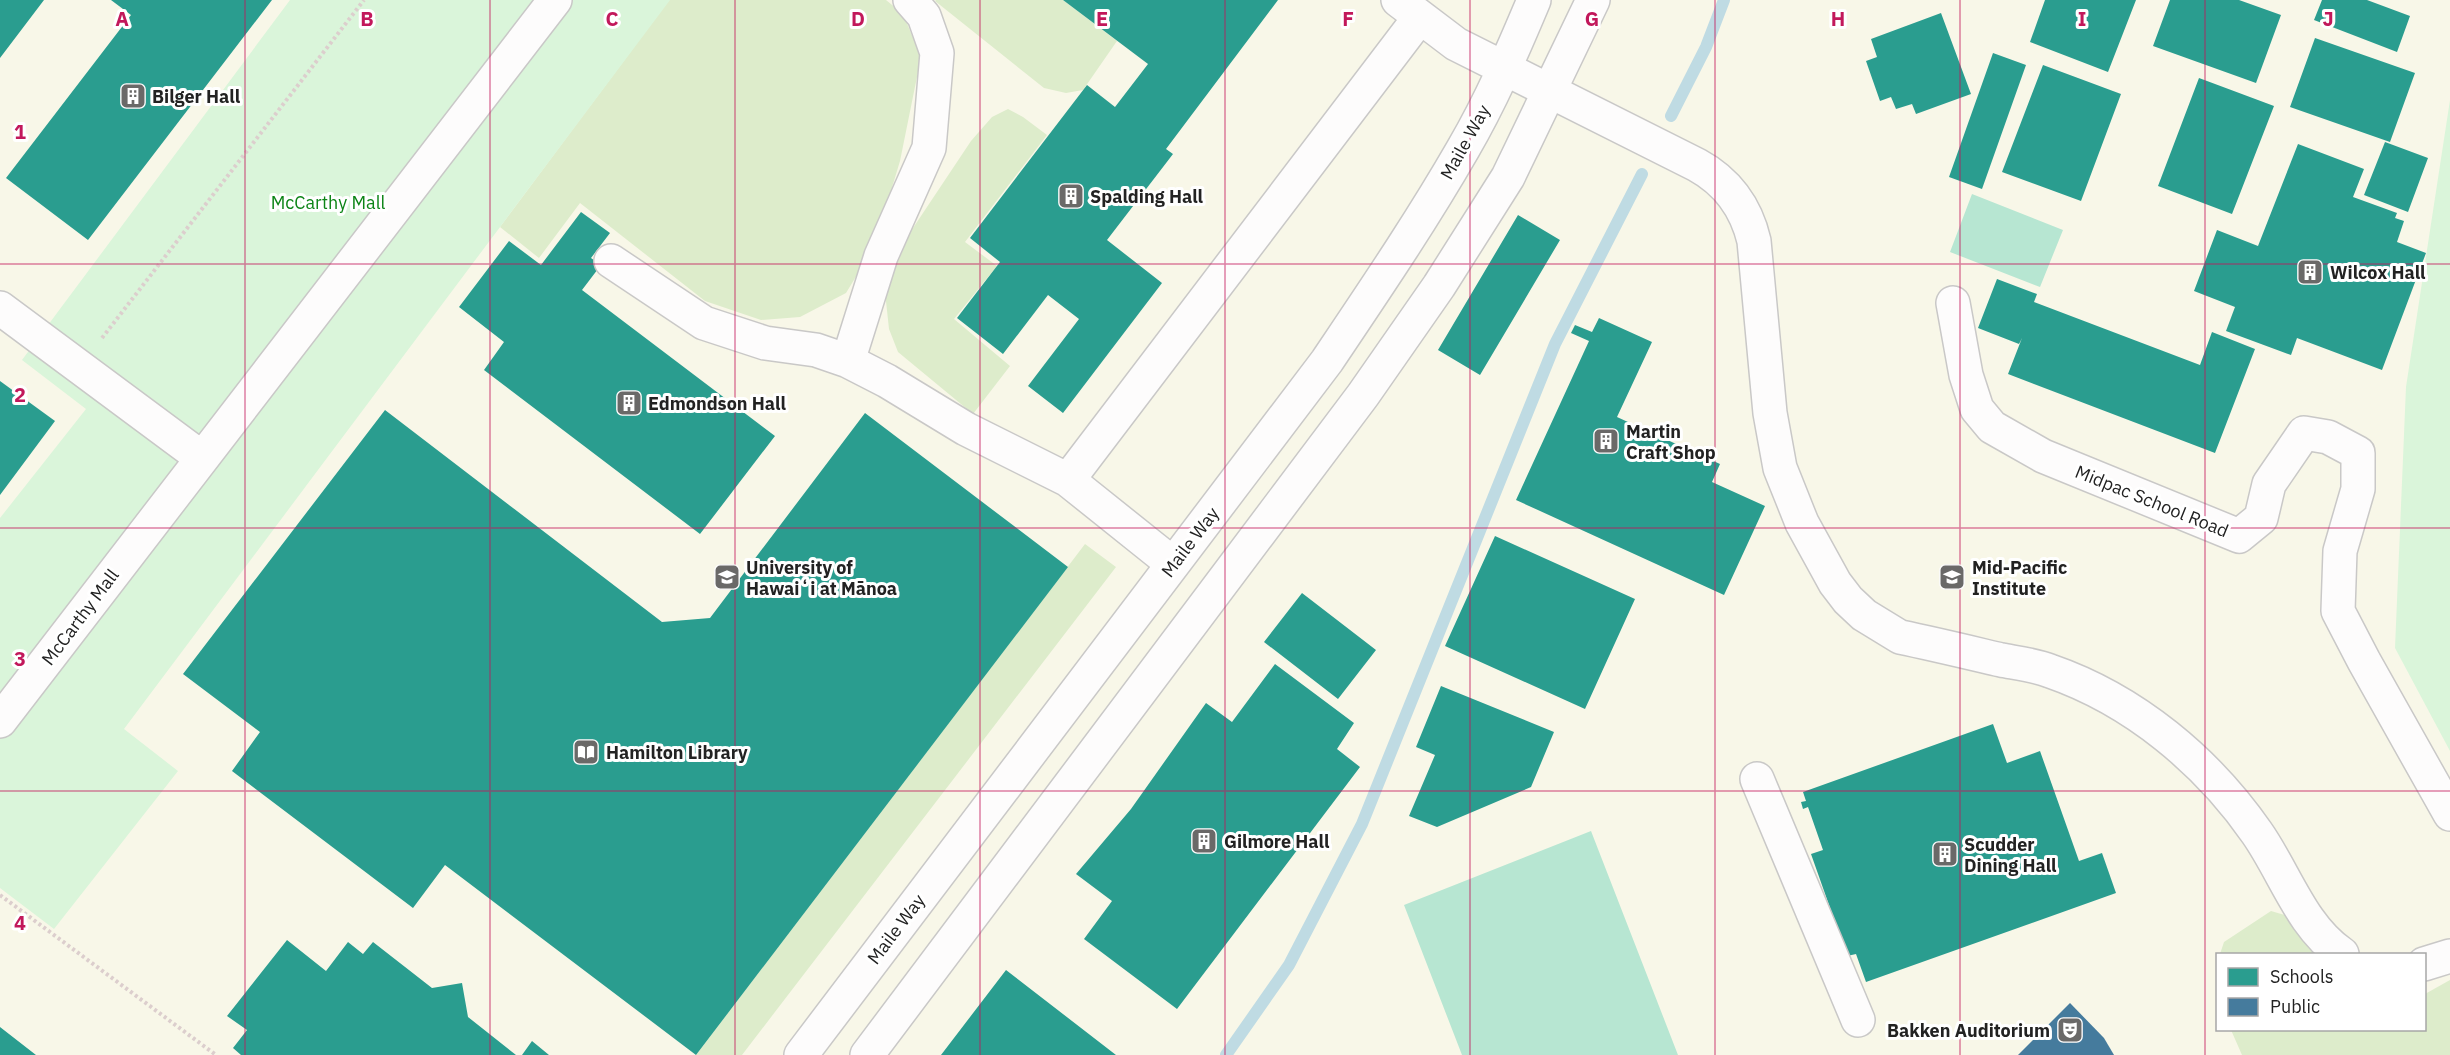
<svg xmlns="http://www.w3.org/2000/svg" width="2450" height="1055" viewBox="0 0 2450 1055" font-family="'IBM Plex Sans',sans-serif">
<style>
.education{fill:#f8f7e8;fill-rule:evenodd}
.grass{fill:#ddeccb}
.park{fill:#daf5da}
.pitch{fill:#b7e6d2}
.schools{fill:#2a9d8f}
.public{fill:#457b9d}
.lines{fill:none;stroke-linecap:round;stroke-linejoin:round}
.stream{stroke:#bfdbe3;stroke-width:12}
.minor-casing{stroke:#c9c8c7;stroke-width:36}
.path{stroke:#dccecd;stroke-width:4;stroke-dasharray:3 3;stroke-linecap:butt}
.minor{stroke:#fdfcfc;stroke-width:33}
.grid{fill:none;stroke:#c2185b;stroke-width:1.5;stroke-opacity:0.55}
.labels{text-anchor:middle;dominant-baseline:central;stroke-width:6;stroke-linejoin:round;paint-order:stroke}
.poi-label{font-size:18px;font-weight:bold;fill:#222;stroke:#fff;text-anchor:start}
.street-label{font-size:18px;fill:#222;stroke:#fff}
.park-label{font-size:18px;fill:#0c8416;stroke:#fff}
.grid-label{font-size:20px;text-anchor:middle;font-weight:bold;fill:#c2185b;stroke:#fff;stroke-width:6;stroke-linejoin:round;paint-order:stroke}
</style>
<rect width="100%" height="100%" fill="#f0eeeb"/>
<!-- education -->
<path class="education" d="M 0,0 L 2450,0 L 2450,1055 L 0,1055 ZM 2218,954 L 2424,954 L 2424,1030 L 2218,1030 Z"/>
<!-- grass -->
<path class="grass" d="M 669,0 L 886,0 L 903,14 L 921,57 L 900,161 L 874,247 L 846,293 L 800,317 L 761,320 L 705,301 L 580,203 L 539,258 L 500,227 Z
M 936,0 L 1063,0 L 1117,41 L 1083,90 L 1066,93 L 1044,88 L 935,1 Z
M 1008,109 L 1023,117 L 1047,135 L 965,242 L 997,266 L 954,319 L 1010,366 L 973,414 L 898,352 L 889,329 L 885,292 L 911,231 L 971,141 L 992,117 Z
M 1085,544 L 1116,567 L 742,1055 L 696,1055 Z
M 2271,911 L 2288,916 L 2318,954 L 2220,954 L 2224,942 Z
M 2450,980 L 2450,1055 L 2242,1055 L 2231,1030 L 2424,1030 L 2425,994 Z"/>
<!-- park -->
<path class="park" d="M 290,0 L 670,0 L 124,729 L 178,771 L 54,929 L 0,888 L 0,518 L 86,409 L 22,360 Z
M 2450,100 L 2450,751 L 2395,648 L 2406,387 Z"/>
<!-- pitch -->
<path class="pitch" d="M 1972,194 L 2063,230 L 2040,287 L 1950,252 Z
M 1591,831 L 1678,1055 L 1462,1055 L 1404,905 Z"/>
<!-- schools -->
<path class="schools" d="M 0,0 L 44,0 L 0,58 Z
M 111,0 L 272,0 L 88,240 L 6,178 L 131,15 Z
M 1063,0 L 1278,0 L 1166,149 L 1173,154 L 1107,240 L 1162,283 L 1063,413 L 1028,386 L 1079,319 L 1048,295 L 1003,354 L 957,318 L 1000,262 L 970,238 L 1087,85 L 1115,107 L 1148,64 Z
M 2045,0 L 2136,0 L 2108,72 L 2030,42 Z
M 2170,0 L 2239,0 L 2281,15 L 2256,83 L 2153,46 Z
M 2322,0 L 2367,0 L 2410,16 L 2397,52 L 2314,20 Z
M 1941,13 L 1971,94 L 1916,114 L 1912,104 L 1896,109 L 1891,97 L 1880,101 L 1866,61 L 1877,57 L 1871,39 Z
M 2315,38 L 2415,73 L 2390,142 L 2290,107 Z
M 1993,53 L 2026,65 L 1982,189 L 1949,177 Z
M 2043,65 L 2121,94 L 2081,201 L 2002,172 Z
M 2199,78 L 2274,106 L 2232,214 L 2158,186 Z
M 2385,142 L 2428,158 L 2408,212 L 2364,195 Z
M 2298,144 L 2364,169 L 2353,197 L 2397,213 L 2395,218 L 2404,221 L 2397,242 L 2426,253 L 2382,370 L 2297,338 L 2291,355 L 2226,331 L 2235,307 L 2194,291 L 2217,230 L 2258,246 Z
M 581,212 L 610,233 L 591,258 L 601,265 L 582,290 L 775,436 L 700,534 L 484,370 L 504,342 L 459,307 L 509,241 L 541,265 Z
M 1518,215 L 1560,240 L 1480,375 L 1438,350 Z
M 1997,279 L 2037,294 L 2034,302 L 2200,365 L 2212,332 L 2255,349 L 2215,453 L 2008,374 L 2022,338 L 2019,344 L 1978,328 Z
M 1599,318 L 1652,342 L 1617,417 L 1720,464 L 1712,482 L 1765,506 L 1724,595 L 1516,500 L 1589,341 L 1571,333 L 1575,325 L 1592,332 Z
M 0,381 L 55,421 L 0,495 Z
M 385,410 L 662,622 L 710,618 L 865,413 L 1068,567 L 696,1055 L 445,865 L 413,908 L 232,771 L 260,732 L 183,674 Z
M 1495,536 L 1635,599 L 1585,709 L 1445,646 Z
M 1302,593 L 1376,650 L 1338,699 L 1264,642 Z
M 1275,664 L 1354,723 L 1337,749 L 1360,767 L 1177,1009 L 1084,939 L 1112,901 L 1076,874 L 1131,809 L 1206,703 L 1232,722 Z
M 1441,686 L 1554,732 L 1531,787 L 1437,827 L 1409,816 L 1435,755 L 1416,747 Z
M 1993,724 L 2007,763 L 2040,751 L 2079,861 L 2102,853 L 2116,893 L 1866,982 L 1856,954 L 1847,956 L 1811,854 L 1823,850 L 1808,807 L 1803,809 L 1801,802 L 1806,801 L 1803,792 Z
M 287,940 L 326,971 L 348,942 L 363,954 L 373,942 L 432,988 L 462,983 L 468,1017 L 516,1055 L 241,1055 L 233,1048 L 247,1030 L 227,1016 Z
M 1006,970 L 1116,1055 L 941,1055 Z
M 0,1027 L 36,1055 L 0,1055 Z
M 532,1041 L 549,1055 L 522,1055 Z"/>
<!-- public -->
<path class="public" d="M 2070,1003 L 2104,1038 L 2114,1055 L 2018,1055 Z"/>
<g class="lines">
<!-- stream -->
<path class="stream" d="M 1671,116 L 1706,47 L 1724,0
M 1226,1055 L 1289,965 L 1362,824 L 1555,344 L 1642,174"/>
<!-- minor casing -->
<g class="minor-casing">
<path id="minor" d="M 1398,0 L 1456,44 L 1697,165 C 1728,182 1746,207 1754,241 L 1770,413 L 1780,468 L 1802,523 L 1835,583 L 1848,600 L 1864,615 L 1900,637 C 1934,644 1967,652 2001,660 C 2017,663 2035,665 2050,671 C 2134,700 2207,761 2257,833 C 2285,873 2301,926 2342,954
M 611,261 L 704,323 L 765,343 L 816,350 L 848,361 L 887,381 L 966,429 L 1068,480 L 1173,564
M 1953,303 L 1966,375 L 1977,409 L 1992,427 L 2043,456 L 2239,536 L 2261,518 L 2269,484 L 2304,433 L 2328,437 L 2358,453 L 2358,489 L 2340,551 L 2338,611 L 2364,661 L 2450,814
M 0,308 L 202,458
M 848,361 L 881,256 L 929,148 L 937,53 L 924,16 L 910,0
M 1068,480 L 1420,17
M 0,721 L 555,0
M 1757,779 L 1858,1020
M 2424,964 L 2450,956
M 801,1055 L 1327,361 C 1374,291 1421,222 1463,149 C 1491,101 1513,50 1534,0
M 867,1055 L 1363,395 L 1439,286 L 1508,177 L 1593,0"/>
</g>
<!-- path -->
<path class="path" d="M 102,338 L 364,0
M 0,895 L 216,1055"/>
<!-- minor -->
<use href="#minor" class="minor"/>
</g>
<!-- grid -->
<path class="grid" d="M 245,0 L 245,1055M 490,0 L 490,1055M 735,0 L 735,1055M 980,0 L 980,1055M 1225,0 L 1225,1055M 1470,0 L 1470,1055M 1715,0 L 1715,1055M 1960,0 L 1960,1055M 2205,0 L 2205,1055M 0,264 L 2450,264M 0,528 L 2450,528M 0,791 L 2450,791"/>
<!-- icons -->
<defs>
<g id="building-square" transform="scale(1.35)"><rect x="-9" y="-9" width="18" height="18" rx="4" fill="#6a6968" stroke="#fff"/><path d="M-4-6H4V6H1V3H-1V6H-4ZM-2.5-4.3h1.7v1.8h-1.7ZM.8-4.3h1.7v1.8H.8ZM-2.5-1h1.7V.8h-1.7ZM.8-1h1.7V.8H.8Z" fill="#fff"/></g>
<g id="university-square" transform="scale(1.35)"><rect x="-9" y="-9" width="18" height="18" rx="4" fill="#6a6968" stroke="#fff"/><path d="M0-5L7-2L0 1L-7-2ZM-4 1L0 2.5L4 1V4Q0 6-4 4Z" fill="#fff"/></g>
<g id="school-square" transform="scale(1.35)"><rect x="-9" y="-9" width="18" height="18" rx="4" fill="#6a6968" stroke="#fff"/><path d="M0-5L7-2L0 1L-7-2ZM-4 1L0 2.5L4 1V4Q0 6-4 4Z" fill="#fff"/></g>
<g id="library-square" transform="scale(1.35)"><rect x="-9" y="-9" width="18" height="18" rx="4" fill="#6a6968" stroke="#fff"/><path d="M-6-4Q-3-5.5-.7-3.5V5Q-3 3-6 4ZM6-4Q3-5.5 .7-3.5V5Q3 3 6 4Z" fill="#fff"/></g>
<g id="theatre-square" transform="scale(1.35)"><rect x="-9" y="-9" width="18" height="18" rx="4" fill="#6a6968" stroke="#fff"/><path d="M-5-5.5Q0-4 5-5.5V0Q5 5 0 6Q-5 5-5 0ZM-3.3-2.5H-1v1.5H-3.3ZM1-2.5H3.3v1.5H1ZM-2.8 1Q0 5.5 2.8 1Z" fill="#fff"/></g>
</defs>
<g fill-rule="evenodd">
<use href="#building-square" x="133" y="96"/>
<use href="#building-square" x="1071" y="196"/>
<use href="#building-square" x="2310" y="272"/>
<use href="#building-square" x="629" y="403"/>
<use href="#building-square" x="1606" y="441"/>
<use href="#university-square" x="727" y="577"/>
<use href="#school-square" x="1952" y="577"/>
<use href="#library-square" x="586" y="752"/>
<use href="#building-square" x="1204" y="841"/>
<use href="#building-square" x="1945" y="854"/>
<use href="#theatre-square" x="2070" y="1030"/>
</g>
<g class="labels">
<!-- poi labels -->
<g class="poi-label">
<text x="152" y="96">Bilger Hall</text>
<text x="1090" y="196">Spalding Hall</text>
<text x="2330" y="272">Wilcox Hall</text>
<text x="648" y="403">Edmondson Hall</text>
<text x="1626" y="431">Martin<tspan x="1626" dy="21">Craft Shop</tspan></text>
<text x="746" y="567">University of<tspan x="746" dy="21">Hawaiʻi at Mānoa</tspan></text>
<text x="1972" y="567">Mid-Pacific<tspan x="1972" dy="21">Institute</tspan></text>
<text x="606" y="752">Hamilton Library</text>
<text x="1224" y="841">Gilmore Hall</text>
<text x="1964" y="844">Scudder<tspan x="1964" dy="21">Dining Hall</tspan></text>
<text x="2050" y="1030" text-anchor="end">Bakken Auditorium</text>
</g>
<!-- street labels -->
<g class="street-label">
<text transform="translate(1465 142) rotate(-61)">Maile Way</text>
<text transform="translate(2152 501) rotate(22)">Midpac School Road</text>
<text transform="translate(1190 542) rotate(-53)">Maile Way</text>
<text transform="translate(80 617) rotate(-53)">McCarthy Mall</text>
<text transform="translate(896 929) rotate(-53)">Maile Way</text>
</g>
<!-- park labels -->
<g class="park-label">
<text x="328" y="202">McCarthy Mall</text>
</g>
</g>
<g class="grid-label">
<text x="122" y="26">A</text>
<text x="367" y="26">B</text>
<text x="612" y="26">C</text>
<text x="858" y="26">D</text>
<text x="1102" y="26">E</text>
<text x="1348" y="26">F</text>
<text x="1592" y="26">G</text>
<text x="1838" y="26">H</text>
<text x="2082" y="26">I</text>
<text x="2328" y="26">J</text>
<text x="20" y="139">1</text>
<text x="20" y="402">2</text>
<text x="20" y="666">3</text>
<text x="20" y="930">4</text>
</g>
<!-- legend -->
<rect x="2216" y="953" width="210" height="78" fill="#ffffff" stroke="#a7a7a7" stroke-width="1.5"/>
<rect x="2228" y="968" width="30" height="18" fill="#2a9d8f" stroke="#a7a7a7" stroke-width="1.5"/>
<text x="2270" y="983" font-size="18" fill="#222222">Schools</text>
<rect x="2228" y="998" width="30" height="18" fill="#457b9d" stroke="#a7a7a7" stroke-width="1.5"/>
<text x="2270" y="1013" font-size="18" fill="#222222">Public</text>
</svg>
